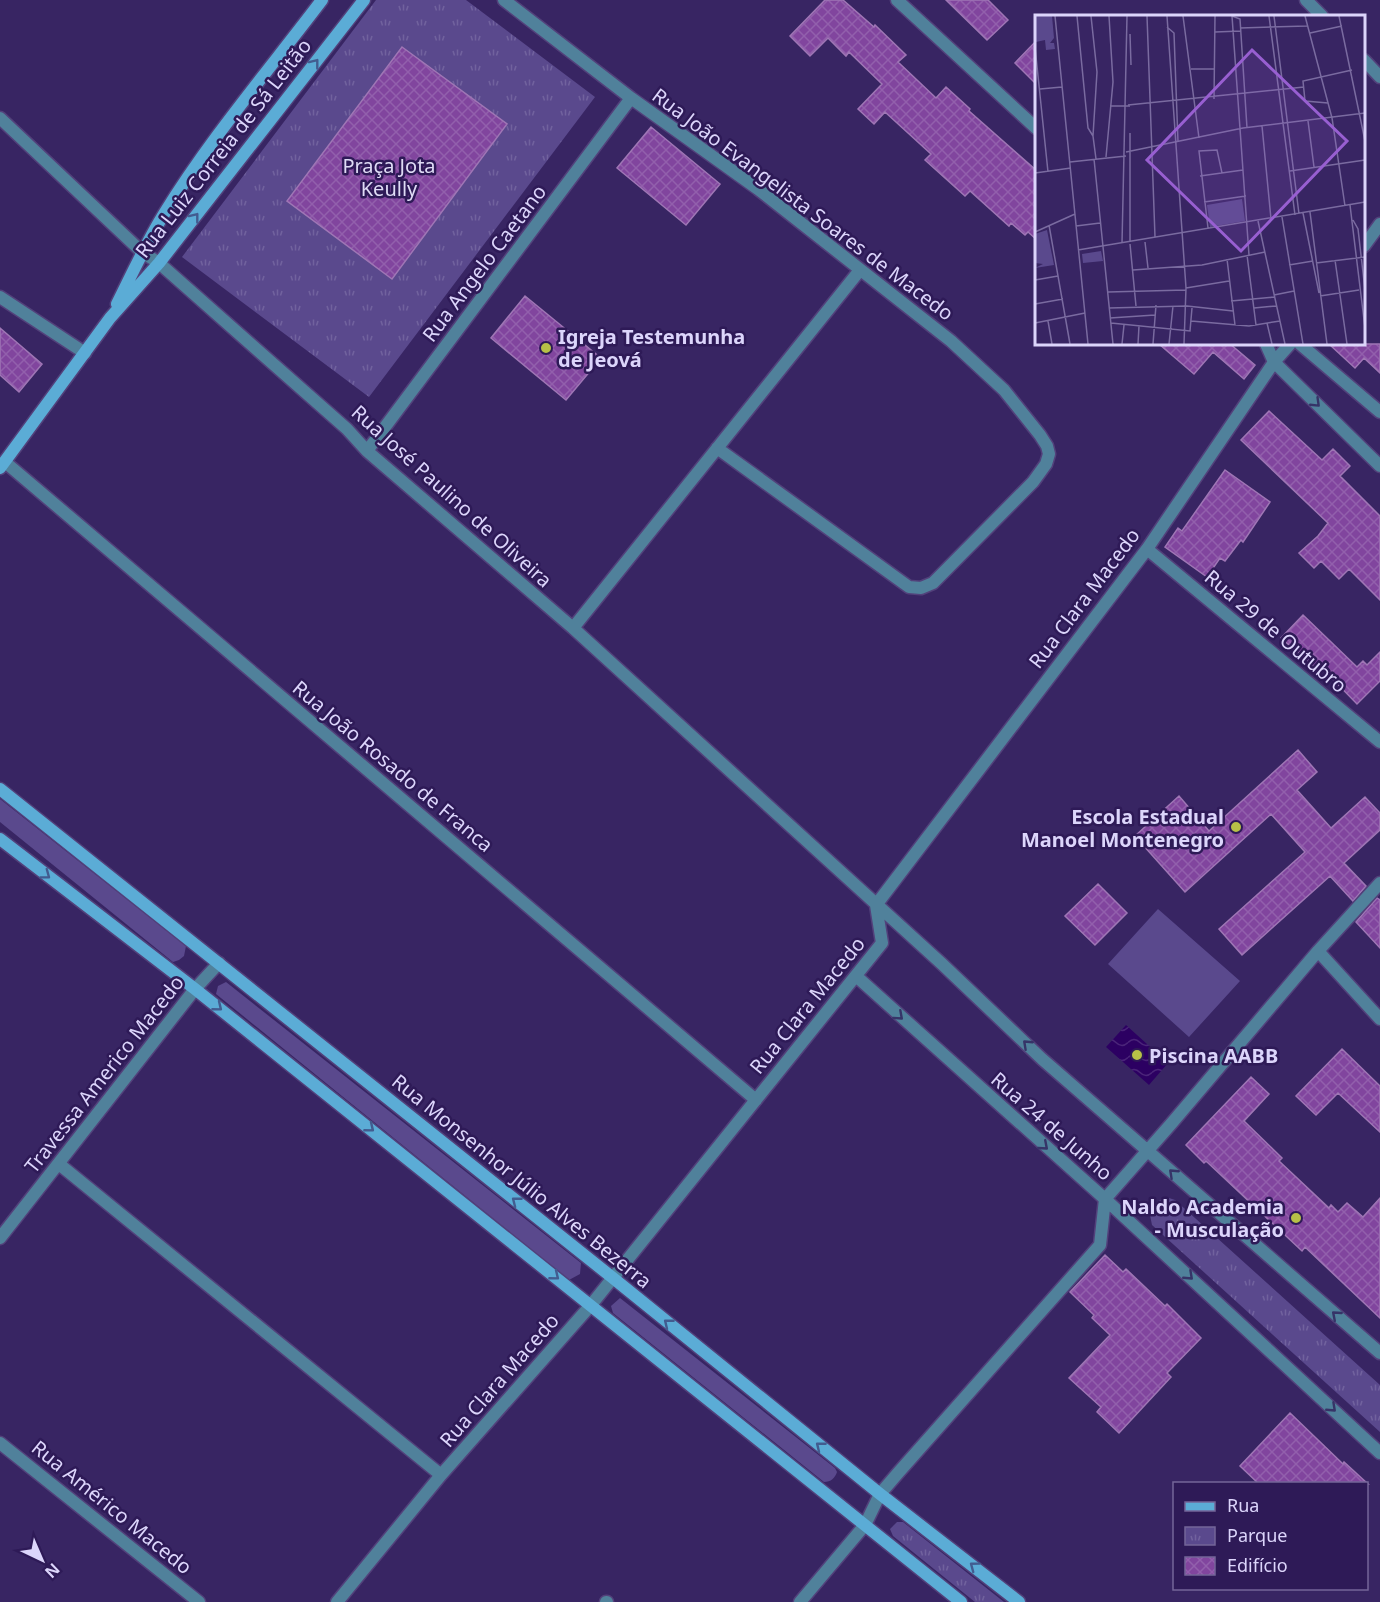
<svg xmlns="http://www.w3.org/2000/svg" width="1380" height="1602" viewBox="0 0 1380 1602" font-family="'Noto Sans',sans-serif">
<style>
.grass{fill:#5a498d}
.park{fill:url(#park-tufts)}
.water{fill:url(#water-waves)}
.building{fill:url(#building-cross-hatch);stroke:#9f76b5;stroke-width:1.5}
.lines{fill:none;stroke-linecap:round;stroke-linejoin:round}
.street-casing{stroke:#52417b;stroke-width:15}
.secondary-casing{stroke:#52417b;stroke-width:15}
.street{stroke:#50819b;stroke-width:12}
.secondary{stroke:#5bacd6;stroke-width:12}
.oneway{stroke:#425c90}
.oneway2{stroke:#363468}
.poi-dot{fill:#b7c147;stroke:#2e1a57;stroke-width:2}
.labels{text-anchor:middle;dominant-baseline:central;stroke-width:5;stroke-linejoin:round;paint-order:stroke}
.street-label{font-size:20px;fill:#dcd5fb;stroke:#2e1a57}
.park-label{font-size:20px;fill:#dfdbf5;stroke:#2e1a57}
.poi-label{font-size:20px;font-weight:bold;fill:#dcd5fb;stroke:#2e1a57;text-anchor:start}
.inset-road{fill:none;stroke:#7a6ba0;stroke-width:1.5}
.view{fill:#985fd1;fill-opacity:0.15;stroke:#985fd1;stroke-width:3}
.inset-edge{fill:none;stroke:#dcd5fb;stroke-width:3}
</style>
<defs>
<pattern id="park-tufts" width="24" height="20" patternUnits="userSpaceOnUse" patternTransform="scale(1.5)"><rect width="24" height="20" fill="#5a498d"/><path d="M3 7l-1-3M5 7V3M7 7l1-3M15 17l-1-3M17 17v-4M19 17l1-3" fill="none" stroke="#71629e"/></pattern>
<pattern id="water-waves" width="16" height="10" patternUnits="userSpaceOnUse" patternTransform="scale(1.5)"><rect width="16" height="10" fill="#2c0062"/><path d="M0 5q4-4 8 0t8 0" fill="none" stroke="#4a2479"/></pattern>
<pattern id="building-cross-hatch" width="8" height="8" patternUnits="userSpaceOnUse" patternTransform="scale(1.5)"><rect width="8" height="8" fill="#81459e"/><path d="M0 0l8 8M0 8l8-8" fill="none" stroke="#925fac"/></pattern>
</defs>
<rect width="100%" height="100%" fill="#382563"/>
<!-- grass -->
<path class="grass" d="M 0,799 L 186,946 L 184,956 L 179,960 L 173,962 L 0,822 Z
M 1158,909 L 1240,981 L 1189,1037 L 1108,964 Z
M 226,982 L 581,1263 L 580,1274 L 569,1280 L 216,994 L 218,986 Z
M 620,1298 L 835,1468 L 837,1472 C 835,1478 831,1482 824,1482 L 613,1313 L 611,1306 Z"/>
<!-- park -->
<path class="park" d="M 376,0 L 466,0 L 595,97 L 369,397 L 182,257 Z
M 1166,1197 L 1175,1200 L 1380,1385 L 1380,1432 L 1152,1225 L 1149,1210 L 1153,1204 Z
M 897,1522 L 903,1522 L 1004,1602 L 975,1602 L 893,1536 L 890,1529 Z"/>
<!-- water -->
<path class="water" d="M 1126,1025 L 1168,1063 L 1149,1085 L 1106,1047 Z"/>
<!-- building -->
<path class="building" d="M 825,0 L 843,0 L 874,27 L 875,25 L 906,55 L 898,62 L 936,98 L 946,87 L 970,109 L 969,111 L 1036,170 L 1036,239 L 1028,232 L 1025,235 L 1011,223 L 1009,226 L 970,191 L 965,196 L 925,160 L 931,154 L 885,112 L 874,124 L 858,109 L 882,84 L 849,52 L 846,56 L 828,38 L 810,56 L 790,36 Z
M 946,0 L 988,0 L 1008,20 L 987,40 Z
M 1036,41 L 1036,84 L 1015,63 Z
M 402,47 L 507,124 L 392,279 L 287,201 Z
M 651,127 L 720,184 L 686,225 L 617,168 Z
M 525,296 L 601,358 L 566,400 L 491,338 Z
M 0,328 L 42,364 L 19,392 L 0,375 Z
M 1159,344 L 1230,344 L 1255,365 L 1244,379 L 1213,352 L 1194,374 Z
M 1329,344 L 1380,344 L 1380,373 L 1364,358 L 1355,368 Z
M 1269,411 L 1322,460 L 1333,449 L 1350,466 L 1340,476 L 1380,516 L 1380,600 L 1349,569 L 1339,579 L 1321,561 L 1314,568 L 1299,553 L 1318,536 L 1328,523 L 1241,440 Z
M 1225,470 L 1270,502 L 1243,542 L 1241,540 L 1225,561 L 1220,558 L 1207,577 L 1165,547 L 1178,528 L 1182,531 Z
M 1303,615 L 1357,667 L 1363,661 L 1367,665 L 1380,652 L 1380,681 L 1357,704 L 1321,667 L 1318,670 L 1281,638 Z
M 1298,750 L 1317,772 L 1297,790 L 1331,828 L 1365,797 L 1380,813 L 1380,830 L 1344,863 L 1366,886 L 1353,901 L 1330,876 L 1242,955 L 1219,929 L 1305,852 L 1271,814 L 1185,892 L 1135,836 L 1179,796 L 1209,831 Z
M 1098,884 L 1127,913 L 1095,945 L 1065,916 Z
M 1377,898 L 1380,900 L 1380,948 L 1356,922 Z
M 1342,1049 L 1380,1086 L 1380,1132 L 1338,1093 L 1316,1115 L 1296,1096 Z
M 1251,1077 L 1269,1094 L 1244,1121 L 1282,1158 L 1279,1161 L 1329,1208 L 1331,1205 L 1338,1212 L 1347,1203 L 1363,1217 L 1380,1198 L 1380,1318 L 1305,1247 L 1302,1251 L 1206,1161 L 1204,1163 L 1186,1145 Z
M 1105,1255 L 1123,1272 L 1126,1269 L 1165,1306 L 1167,1304 L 1201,1338 L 1167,1373 L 1171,1377 L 1119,1433 L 1097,1412 L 1101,1407 L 1069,1378 L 1110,1335 L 1092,1318 L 1094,1315 L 1070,1292 Z
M 1290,1413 L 1343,1464 L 1344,1462 L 1368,1484 L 1259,1484 L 1240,1466 Z"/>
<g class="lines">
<!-- street casing -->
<g class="street-casing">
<path id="street" d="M 504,0 L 631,98 L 758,189 L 951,341 L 1004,390 L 1040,435 L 1047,446 L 1049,454 L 1046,464 L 1033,482 L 933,583 L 921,588 L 909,587 L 717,448
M 897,0 L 1036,128
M 1306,0 L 1322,16
M 1364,60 L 1380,77
M 0,118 L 142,252 L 159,263 L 347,429 L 367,451 L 573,628 L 941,963 L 1042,1059 L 1380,1353
M 1364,246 L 1380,224
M 0,297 L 85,353
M 1266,344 L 1274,362 L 1380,466
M 1300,344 L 1380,412
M 367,451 L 631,98
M 5,462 L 756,1100
M 1147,549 L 1380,742
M 573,628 L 860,270
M 1318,951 L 1380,1019
M 856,976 L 1105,1199 L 1380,1453
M 59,1164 L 441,1475
M 0,1238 L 195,989 L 219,963
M 0,1443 L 199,1602
M 337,1602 L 441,1475 L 591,1305 L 882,943 L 876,905 L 1147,549 L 1274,362 L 1290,344
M 606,1602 L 607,1602
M 800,1602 L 865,1525 L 880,1494 L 898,1473 L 1100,1245 L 1105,1199 L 1171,1124 L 1318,951 L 1380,883"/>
</g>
<!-- secondary casing -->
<g class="secondary-casing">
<path id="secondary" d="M 117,304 C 132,274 146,243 164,214 C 210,139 269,70 322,0
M 0,468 L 110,318 L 159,263 L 364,0
M 0,789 L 613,1278 L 880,1494 L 1019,1602
M 0,839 L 195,989 L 961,1602"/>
</g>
<!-- street -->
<use href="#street" class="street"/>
<!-- secondary -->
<use href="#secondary" class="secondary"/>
</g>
<!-- one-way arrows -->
<defs><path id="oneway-chevron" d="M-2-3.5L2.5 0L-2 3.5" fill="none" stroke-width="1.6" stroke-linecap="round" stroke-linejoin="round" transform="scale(1.5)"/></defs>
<g class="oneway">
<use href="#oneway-chevron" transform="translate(315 63) rotate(-52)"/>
<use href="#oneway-chevron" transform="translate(195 217) rotate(-52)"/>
<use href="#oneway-chevron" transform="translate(46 875) rotate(37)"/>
<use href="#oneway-chevron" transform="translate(218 1007) rotate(39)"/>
<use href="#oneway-chevron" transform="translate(370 1128) rotate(39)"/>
<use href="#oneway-chevron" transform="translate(516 1201) rotate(-142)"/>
<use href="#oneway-chevron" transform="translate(555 1276) rotate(39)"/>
<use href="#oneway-chevron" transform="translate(668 1323) rotate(-141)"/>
<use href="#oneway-chevron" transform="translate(820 1446) rotate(-141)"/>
<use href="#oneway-chevron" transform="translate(974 1566) rotate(-143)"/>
</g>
<g class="oneway2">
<use href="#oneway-chevron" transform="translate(1316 403) rotate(44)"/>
<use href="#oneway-chevron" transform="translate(899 1016) rotate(42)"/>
<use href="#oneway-chevron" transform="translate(1027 1044) rotate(-137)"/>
<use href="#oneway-chevron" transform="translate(1044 1146) rotate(41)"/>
<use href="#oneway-chevron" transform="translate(1173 1173) rotate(-137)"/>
<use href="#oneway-chevron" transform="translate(1189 1276) rotate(43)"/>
<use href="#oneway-chevron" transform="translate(1336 1315) rotate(-139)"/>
<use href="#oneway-chevron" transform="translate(1332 1408) rotate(43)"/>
</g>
<!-- markers -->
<g class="poi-dot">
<circle cx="546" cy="348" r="6"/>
<circle cx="1236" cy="827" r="6"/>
<circle cx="1137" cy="1055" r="6"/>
<circle cx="1296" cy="1218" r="6"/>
</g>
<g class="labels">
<!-- street labels -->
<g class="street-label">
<text transform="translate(223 148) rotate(-52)">Rua Luiz Correia de Sá Leitão</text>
<text transform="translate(803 204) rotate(37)">Rua João Evangelista Soares de Macedo</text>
<text transform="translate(484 263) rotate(-53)">Rua Angelo Caetano</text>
<text transform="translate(452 496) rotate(42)">Rua José Paulino de Oliveira</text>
<text transform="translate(1084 598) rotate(-53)">Rua Clara Macedo</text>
<text transform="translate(1276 631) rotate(40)">Rua 29 de Outubro</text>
<text transform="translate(393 766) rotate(40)">Rua João Rosado de Franca</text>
<text transform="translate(807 1005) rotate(-51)">Rua Clara Macedo</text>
<text transform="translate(104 1074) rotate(-52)">Travessa Americo Macedo</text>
<text transform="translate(1052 1126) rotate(41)">Rua 24 de Junho</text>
<text transform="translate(522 1181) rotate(39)">Rua Monsenhor Júlio Alves Bezerra</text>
<text transform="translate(499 1380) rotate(-49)">Rua Clara Macedo</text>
<text transform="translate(112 1507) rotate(39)">Rua Américo Macedo</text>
</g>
<!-- park labels -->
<g class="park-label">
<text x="389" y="165">Praça Jota<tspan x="389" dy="23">Keully</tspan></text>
</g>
<!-- poi labels -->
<g class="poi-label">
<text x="558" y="336">Igreja Testemunha<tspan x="558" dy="23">de Jeová</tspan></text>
<text x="1224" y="816" text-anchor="end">Escola Estadual<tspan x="1224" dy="23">Manoel Montenegro</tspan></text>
<text x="1149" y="1055">Piscina AABB</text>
<text x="1284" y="1206" text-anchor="end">Naldo Academia<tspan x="1284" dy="23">- Musculação</tspan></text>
</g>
</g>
<!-- overview -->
<g transform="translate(1035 15)">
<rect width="330" height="330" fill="#382563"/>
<path d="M 0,1 L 17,1 L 19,23 L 15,28 L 19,28 L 20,34 L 11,35 L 10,25 L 1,27 ZM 12,215 L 19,250 L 0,253 L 8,249 L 0,248 L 0,219 ZM 66,236 L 68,246 L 48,248 L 47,239 Z" fill="#5a498d"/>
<path d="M 207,184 L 210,206 L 175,212 L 172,190 Z" fill="#5a498d"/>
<path class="inset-road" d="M 20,1 L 53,329M 42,1 L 53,113 L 58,121M 56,1 L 62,57 L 58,121 L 61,144M 112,1 L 120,222M 132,1 L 151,273 L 149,329M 148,1 L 164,123M 234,1 L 260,200M 239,1 L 264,199M 270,1 L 297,103 L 310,191M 304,1 L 330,126M 132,12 L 139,18 L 143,127M 205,13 L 272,11M 180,17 L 206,16M 275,18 L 307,11M 95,19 L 96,50M 0,32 L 13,157M 156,54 L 180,54M 5,74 L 27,72M 179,84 L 180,1M 293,88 L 270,86 L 268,66 L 317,55M 93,90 L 269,72M 75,91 L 95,91M 273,106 L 279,152M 227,111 L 236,204M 212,113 L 205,4 L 197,1 L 214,240M 91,137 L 208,113 L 330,98M 71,142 L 78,67 L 74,1M 59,144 L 78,329M 35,147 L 91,141M 255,156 L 330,145M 0,158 L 36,153M 165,161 L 208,155M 169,187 L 211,181M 315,190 L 330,313M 275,197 L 292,329M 268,198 L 284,278M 247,202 L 268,329M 318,205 L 323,214 L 330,275M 223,206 L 250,329M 14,210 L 35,329M 41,211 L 65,208M 173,213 L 164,136 L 182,135 L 187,158M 0,217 L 40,199M 95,226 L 95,118M 110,227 L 113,253M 87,228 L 92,1M 95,229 L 101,291M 43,235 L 330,187M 212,240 L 221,310M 192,244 L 200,310M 300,245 L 312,329M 281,248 L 330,242M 254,250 L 278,246M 98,255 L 167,250 L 230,237M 0,265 L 23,261M 151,273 L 194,266M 73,277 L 151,275M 239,280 L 259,276M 285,281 L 324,275M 196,286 L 239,282M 0,289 L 28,284M 74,293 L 152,291 L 198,296M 219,293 L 241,291M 75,303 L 120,300M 13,306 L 17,329M 156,306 L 214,311 L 245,306M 0,308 L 50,298M 76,308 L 155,316 L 157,293M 232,308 L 237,329M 87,329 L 89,310M 103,329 L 104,311M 118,329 L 121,290M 134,329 L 138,291"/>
<path class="view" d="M 217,35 L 312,126 L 206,236 L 112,145 Z"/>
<rect width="330" height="330" class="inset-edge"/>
</g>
<!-- legend -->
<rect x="1173" y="1482" width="195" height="108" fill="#2e1a57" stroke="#746599" stroke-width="1.5"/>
<rect x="1185" y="1502" width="30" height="9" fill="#5bacd6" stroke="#746599" stroke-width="1.5"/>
<text x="1227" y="1512" font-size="18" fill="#dcd5fb">Rua</text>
<rect x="1185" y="1527" width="30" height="18" fill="url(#park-tufts)" stroke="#746599" stroke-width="1.5"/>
<text x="1227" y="1542" font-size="18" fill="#dcd5fb">Parque</text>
<rect x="1185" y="1557" width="30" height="18" fill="url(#building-cross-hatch)" stroke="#746599" stroke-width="1.5"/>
<text x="1227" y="1572" font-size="18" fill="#dcd5fb">Edifício</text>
<!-- north arrow -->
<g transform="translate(42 1560) rotate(136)" stroke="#2e1a57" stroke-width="4.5" paint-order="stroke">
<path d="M0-4.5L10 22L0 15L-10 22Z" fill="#dcd5fb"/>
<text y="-9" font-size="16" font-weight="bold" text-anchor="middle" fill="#dcd5fb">N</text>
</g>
</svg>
